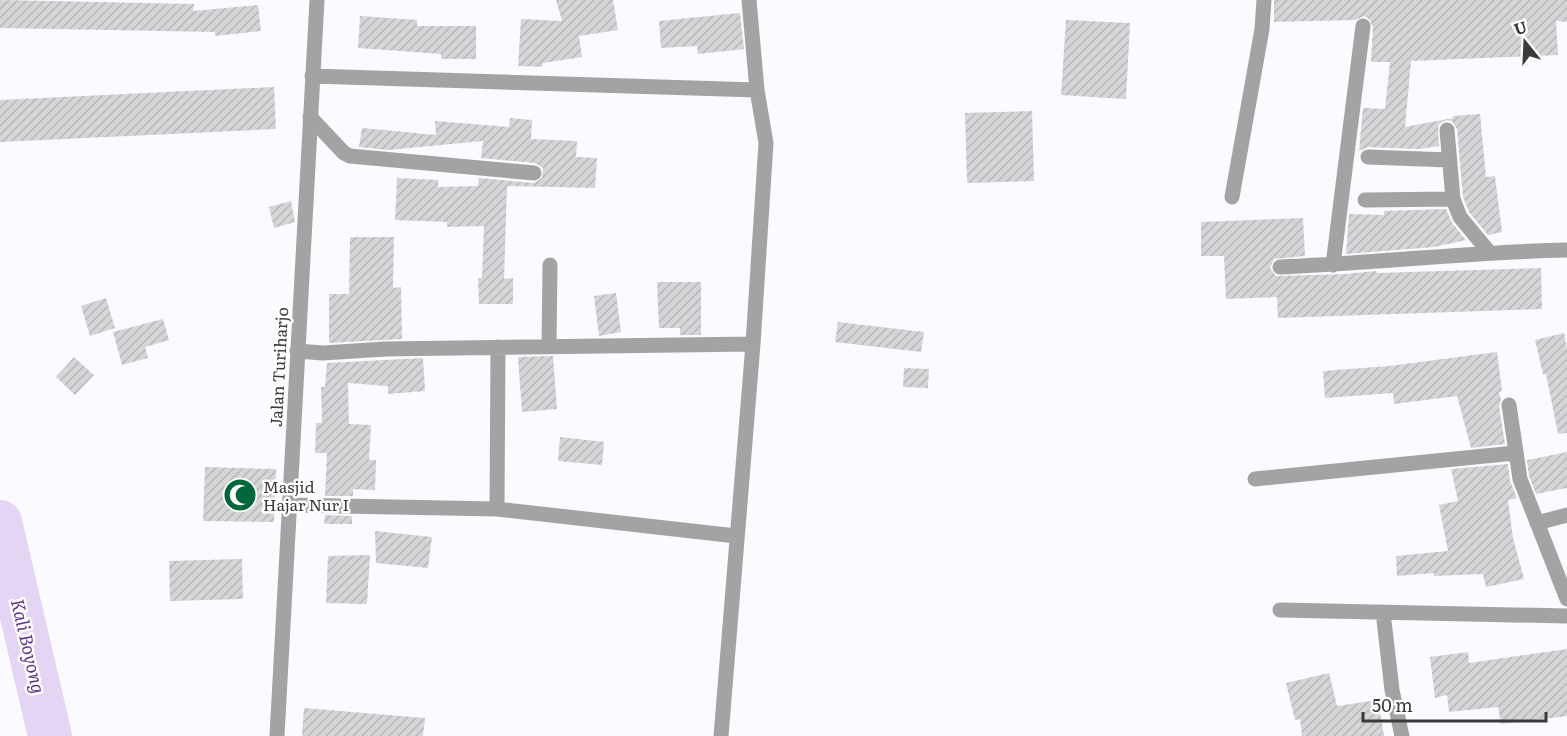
<svg xmlns="http://www.w3.org/2000/svg" width="1567" height="736" viewBox="0 0 1567 736" font-family="Literata,serif">
<style>
.lines{fill:none;stroke-linecap:round;stroke-linejoin:round}
.river{stroke:#e4d5f4;stroke-width:44}
.building{fill:url(#building-hatch)}
.street{stroke:#a4a3a4;stroke-width:15}
.labels{text-anchor:middle;dominant-baseline:central;stroke-width:5;stroke-linejoin:round;paint-order:stroke}
.street-label{font-size:16px;fill:#3b3a3b;stroke:#fff}
.poi-label{font-size:16px;fill:#3b3a3b;stroke:#fff;text-anchor:start}
.water-label{font-size:18px;font-style:italic;fill:#623188;stroke:#fff}
</style>
<defs>
<pattern id="building-hatch" width="6" height="6" patternUnits="userSpaceOnUse" patternTransform="scale(1.5)"><rect width="6" height="6" fill="#d5d4d7"/><path d="M-1 1l2-2M0 6l6-6M5 7l2-2" fill="none" stroke="#b8b7b9"/></pattern>
</defs>
<rect width="100%" height="100%" fill="#fbfafe"/>
<g class="lines">
<!-- river -->
<path class="river" d="M 0,522 L 50,736"/>
</g>
<!-- building -->
<path class="building" d="M 0,0 L 194,4 L 193,11 L 258,5 L 261,31 L 215,36 L 215,32 L 0,28 Z
M 556,0 L 613,0 L 618,30 L 579,36 L 582,57 L 543,63 L 542,67 L 518,66 L 521,19 L 562,21 Z
M 1274,0 L 1567,0 L 1567,22 L 1556,21 L 1558,55 L 1411,61 L 1405,127 L 1453,118 L 1453,116 L 1480,114 L 1486,177 L 1495,176 L 1502,232 L 1488,235 L 1469,212 L 1463,197 L 1457,129 L 1452,121 L 1446,120 L 1438,125 L 1439,146 L 1419,149 L 1368,147 L 1359,151 L 1363,108 L 1385,109 L 1390,62 L 1371,62 L 1373,27 L 1369,19 L 1364,16 L 1355,20 L 1274,22 Z
M 740,13 L 744,49 L 698,54 L 697,46 L 661,48 L 659,21 Z
M 360,16 L 417,20 L 417,26 L 476,26 L 476,59 L 441,59 L 441,54 L 358,48 Z
M 1066,20 L 1130,23 L 1126,99 L 1061,95 Z
M 274,87 L 276,129 L 0,142 L 0,100 Z
M 1032,111 L 1034,181 L 967,183 L 965,113 Z
M 510,118 L 532,120 L 531,139 L 577,141 L 576,157 L 597,158 L 595,188 L 507,186 L 504,279 L 513,278 L 513,304 L 479,304 L 478,278 L 482,278 L 484,226 L 447,227 L 447,222 L 395,220 L 397,178 L 438,180 L 438,187 L 478,186 L 479,178 L 534,183 L 542,178 L 543,168 L 535,163 L 481,158 L 483,141 L 388,150 L 359,147 L 362,128 L 436,135 L 435,121 L 509,127 Z
M 291,201 L 295,222 L 274,228 L 269,207 Z
M 1446,209 L 1452,223 L 1466,240 L 1434,247 L 1346,254 L 1349,214 L 1384,215 L 1384,211 Z
M 1303,218 L 1305,256 L 1274,259 L 1270,268 L 1276,276 L 1345,274 L 1376,271 L 1377,273 L 1541,268 L 1542,309 L 1278,318 L 1277,297 L 1226,299 L 1224,256 L 1201,256 L 1201,222 Z
M 350,237 L 394,237 L 393,288 L 401,287 L 402,339 L 329,343 L 329,294 L 349,294 Z
M 657,282 L 701,282 L 701,335 L 680,335 L 680,328 L 659,328 Z
M 616,293 L 621,332 L 599,336 L 594,296 Z
M 106,298 L 115,328 L 90,336 L 81,306 Z
M 163,319 L 169,340 L 145,347 L 148,358 L 122,365 L 113,332 Z
M 838,322 L 924,332 L 921,352 L 835,342 Z
M 1564,333 L 1567,349 L 1567,433 L 1558,434 L 1546,374 L 1543,374 L 1535,340 Z
M 1497,352 L 1502,391 L 1499,392 L 1501,400 L 1499,406 L 1505,444 L 1471,448 L 1457,396 L 1394,404 L 1393,393 L 1325,398 L 1323,371 L 1389,366 Z
M 553,356 L 557,409 L 522,412 L 518,357 Z
M 74,357 L 94,375 L 75,395 L 56,377 Z
M 423,358 L 425,391 L 388,394 L 388,386 L 348,383 L 349,424 L 371,425 L 369,460 L 376,460 L 375,490 L 353,489 L 353,496 L 325,496 L 327,453 L 315,453 L 316,423 L 322,423 L 321,387 L 325,387 L 327,363 Z
M 904,368 L 929,369 L 928,388 L 903,387 Z
M 560,437 L 604,442 L 602,465 L 558,461 Z
M 1567,452 L 1567,488 L 1536,494 L 1529,476 L 1527,460 Z
M 1508,464 L 1510,481 L 1517,498 L 1508,500 L 1513,538 L 1524,579 L 1486,587 L 1483,574 L 1434,576 L 1434,573 L 1397,576 L 1396,556 L 1448,551 L 1439,505 L 1458,501 L 1451,469 Z
M 205,467 L 276,469 L 274,522 L 203,521 Z
M 325,515 L 352,516 L 352,524 L 324,524 Z
M 375,531 L 432,537 L 428,568 L 376,563 Z
M 370,555 L 367,604 L 326,603 L 328,556 Z
M 242,559 L 243,599 L 170,601 L 169,561 Z
M 1567,649 L 1567,716 L 1501,724 L 1498,707 L 1449,712 L 1447,695 L 1435,698 L 1430,657 L 1468,652 L 1469,663 Z
M 1329,673 L 1337,706 L 1378,700 L 1384,736 L 1302,736 L 1300,719 L 1295,720 L 1286,683 Z
M 304,708 L 425,718 L 423,736 L 302,736 Z"/>
<g class="lines">
<!-- street -->
<path class="street" d="M 749,0 L 757,90 L 766,143 L 753,344
M 312,76 L 757,90
M 310,117 L 344,153 L 350,156 L 534,173
M 1447,130 L 1453,199 L 1460,217 L 1489,252
M 1368,157 L 1449,160
M 1232,197 L 1262,29 L 1264,0
M 1365,200 L 1453,199
M 1333,265 L 1363,26
M 1280,267 C 1376,263 1471,252 1567,250
M 549,346 L 550,265
M 297,351 L 323,353 L 385,349 L 753,344 L 721,736
M 1509,405 L 1520,479 L 1567,599
M 1255,479 L 1515,453
M 289,505 L 497,509 L 736,536
M 497,509 L 498,347
M 1537,523 L 1567,515
M 1280,610 L 1567,616
M 1383,612 L 1392,690 L 1402,736
M 277,736 L 317,0"/>
</g>
<!-- icons -->
<defs>
<g id="mosque-disc" transform="scale(1.725)"><circle r="9.5" fill="#00673c" stroke="#fff"/><path d="M3.5-4.9A6 6 0 1 0 3.5 4.9A5 5 0 1 1 3.5-4.9Z" fill="#fff"/></g>
</defs>
<g fill-rule="evenodd">
<use href="#mosque-disc" x="240" y="495"/>
</g>
<g class="labels">
<!-- street labels -->
<g class="street-label">
<text transform="translate(278 367) rotate(-87)">Jalan Turiharjo</text>
</g>
<!-- poi labels -->
<g class="poi-label">
<text x="263" y="486">Masjid<tspan x="263" dy="18">Hajar Nur I</tspan></text>
</g>
<!-- water labels -->
<g class="water-label">
<text transform="translate(29 646) rotate(77)">Kali Boyong</text>
</g>
</g>
<!-- north arrow -->
<g transform="translate(1525 42) rotate(342)" stroke="#ffffff" stroke-width="4.5" paint-order="stroke">
<path d="M0-4.5L10 22L0 15L-10 22Z" fill="#3b3a3b"/>
<text y="-9" font-size="16" font-weight="bold" text-anchor="middle" fill="#3b3a3b">U</text>
</g>
<!-- scale -->
<path d="M1363 712v9h183v-9" fill="none" stroke="#3b3a3b" stroke-width="3"/>
<text x="1372" y="712" font-size="18" fill="#3b3a3b" stroke="#ffffff" stroke-width="4.5" paint-order="stroke">50 m</text>
</svg>
